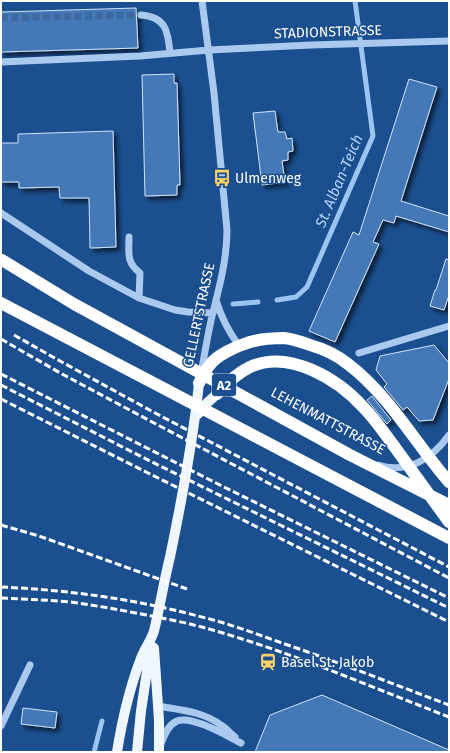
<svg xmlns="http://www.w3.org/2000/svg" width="450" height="753" viewBox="0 0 450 753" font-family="'Fira Sans',sans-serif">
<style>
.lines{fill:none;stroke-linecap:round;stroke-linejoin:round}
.stream{stroke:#9cc4f0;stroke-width:5}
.building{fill:#4478b7;stroke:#cfe3fa;filter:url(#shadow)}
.minor-tunnel{stroke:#3d69a0;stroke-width:7;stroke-dasharray:7 3.5;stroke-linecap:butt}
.minor{stroke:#a9c9ee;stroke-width:7}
.major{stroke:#f0f6ff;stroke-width:10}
.highway{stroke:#fff;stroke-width:12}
.rail{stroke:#fff;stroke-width:3;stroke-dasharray:7 3;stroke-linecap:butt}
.highway-bridge{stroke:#fff;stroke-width:12}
.labels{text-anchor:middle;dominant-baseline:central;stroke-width:3;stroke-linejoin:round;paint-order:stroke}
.shield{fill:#1b4f8f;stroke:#bbcadd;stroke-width:1}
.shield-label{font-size:13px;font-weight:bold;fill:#fff}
.street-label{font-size:14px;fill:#fff;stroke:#1b4f8f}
.poi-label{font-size:14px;fill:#fff;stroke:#1b4f8f;text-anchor:start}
.water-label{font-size:15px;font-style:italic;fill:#b5d3f5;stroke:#1b4f8f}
</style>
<defs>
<filter id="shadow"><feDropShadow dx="3.5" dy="3.5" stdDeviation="2" flood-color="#0009"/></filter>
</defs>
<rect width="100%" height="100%" fill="#1b4f8f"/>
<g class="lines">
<!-- stream -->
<path class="stream" d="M 277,300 L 296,297 L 307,287 L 373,136 L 355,1
M 233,304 L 258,302
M 94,752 L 102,721"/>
</g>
<!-- building -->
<path class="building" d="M 136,8 L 138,48 L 1,52 L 1,12 Z
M 174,74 L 174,83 L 177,83 L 180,185 L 177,185 L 177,195 L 145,196 L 142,75 Z
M 409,79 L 437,87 L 401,201 L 449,216 L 449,232 L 396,216 L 394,223 L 383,220 L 373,242 L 379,244 L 335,342 L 309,331 L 353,232 L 359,235 Z
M 275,111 L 278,132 L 285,132 L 287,139 L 292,138 L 293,151 L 288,152 L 288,160 L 282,161 L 285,182 L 262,185 L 253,113 Z
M 113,131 L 116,247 L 90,248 L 89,198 L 60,198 L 59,187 L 19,188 L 19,182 L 1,182 L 1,143 L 18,143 L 18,134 Z
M 446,259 L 449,260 L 449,295 L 444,310 L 430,306 L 435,290 L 436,290 Z
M 434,345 L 449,363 L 449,379 L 433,420 L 419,421 L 407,407 L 403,410 L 384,387 L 387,384 L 376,370 L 380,356 Z
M 372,396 L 391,420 L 387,424 L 367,400 Z
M 322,695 L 449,750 L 449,752 L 255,752 L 270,715 Z
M 23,708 L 57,712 L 55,728 L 21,724 Z"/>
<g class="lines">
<!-- minor-tunnel -->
<path class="minor-tunnel" d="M 1,18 L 141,15"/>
<!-- minor -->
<path class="minor" d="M 141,15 C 166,17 168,31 170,53
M 1,62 L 140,56 L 209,50 L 311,45 L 449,41
M 1,213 L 89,271 L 139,298 L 175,310 L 188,312 L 213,313
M 129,237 C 129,253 126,262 140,273 L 139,298
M 216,300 C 221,317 229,332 239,346
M 359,353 L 449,326
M 201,373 C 205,353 208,332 213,312 C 220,285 227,258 227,230 L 214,93 L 202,1
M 378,465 C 408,474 432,459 449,435
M 158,706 C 180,710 202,711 221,725 C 226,728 230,733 235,737
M 1,726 L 30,665
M 161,744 C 164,735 168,725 177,721 C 192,715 227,736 241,743"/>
<!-- major -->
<path class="major" d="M 198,414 L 207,403 L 217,394
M 154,648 L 159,720 L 159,752
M 117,752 C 122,721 129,690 140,661 C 143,651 151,641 154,631 C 160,606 164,581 170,557 C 182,499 193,442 199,383
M 137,752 L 141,711 L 151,645"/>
<!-- highway -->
<path class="highway" d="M 199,383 C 202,378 205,371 209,366 C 216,355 237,346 250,342
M 217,394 C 226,384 237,373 250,367 C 289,349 338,379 364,408 C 375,419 385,434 394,446"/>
<!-- rail -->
<path class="rail" d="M 14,335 L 60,361 L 157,414 L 449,567
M 1,339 L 62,374 L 156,424 L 449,578
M 1,374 L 222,486 L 449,598
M 1,385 L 150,461 L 449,608
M 1,399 L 148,473 L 449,622
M 1,525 L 39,536 L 187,589
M 1,587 C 68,590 134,599 198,616 C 227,623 254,633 282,643 C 338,662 393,684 449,705
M 1,598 C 24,599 47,600 71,602 C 93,605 114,609 136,613 C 157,617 178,621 198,626 C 284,649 366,685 449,717"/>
<!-- highway-bridge -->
<path class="highway-bridge" d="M 2,260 L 74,304 L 129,334 L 350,455 L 449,505
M 1,303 L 449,538
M 250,342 C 261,339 272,338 284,338 C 293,339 302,342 310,345 C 324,349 337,355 348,364 C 390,396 415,443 449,482
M 394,446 L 449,522"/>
</g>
<!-- icons -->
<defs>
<g id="bus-bare" transform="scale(1.38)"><path d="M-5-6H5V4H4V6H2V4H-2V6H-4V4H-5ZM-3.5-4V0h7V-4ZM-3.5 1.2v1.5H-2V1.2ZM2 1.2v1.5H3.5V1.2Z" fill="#ffd166" stroke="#1b4f8f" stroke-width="2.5" paint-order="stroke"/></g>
<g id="station-bare" transform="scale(1.38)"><path d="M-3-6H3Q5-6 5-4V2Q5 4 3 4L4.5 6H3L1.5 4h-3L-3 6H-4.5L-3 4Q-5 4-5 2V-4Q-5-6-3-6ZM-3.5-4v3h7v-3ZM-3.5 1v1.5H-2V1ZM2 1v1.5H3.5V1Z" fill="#ffd166" stroke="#1b4f8f" stroke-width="2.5" paint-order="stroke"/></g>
</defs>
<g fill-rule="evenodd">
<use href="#bus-bare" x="222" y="178"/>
<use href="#station-bare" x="268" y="662"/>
</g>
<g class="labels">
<!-- shield labels -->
<rect class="shield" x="212" y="374" width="24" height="22" rx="3"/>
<g class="shield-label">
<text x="224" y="385">A2</text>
</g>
<!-- street labels -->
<g class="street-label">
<text transform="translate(328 32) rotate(-2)">STADIONSTRASSE</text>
<text transform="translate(199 315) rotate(-78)">GELLERTSTRASSE</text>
<text transform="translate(328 421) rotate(28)">LEHENMATTSTRASSE</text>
</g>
<!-- poi labels -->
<g class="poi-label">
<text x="235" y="178">Ulmenweg</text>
<text x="281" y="662">Basel St. Jakob</text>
</g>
<!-- water labels -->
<g class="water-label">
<text transform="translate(339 181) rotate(-67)">St. Alban-Teich</text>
</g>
</g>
<!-- border -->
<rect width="450" height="753" fill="none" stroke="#ffffff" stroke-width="4"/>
</svg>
